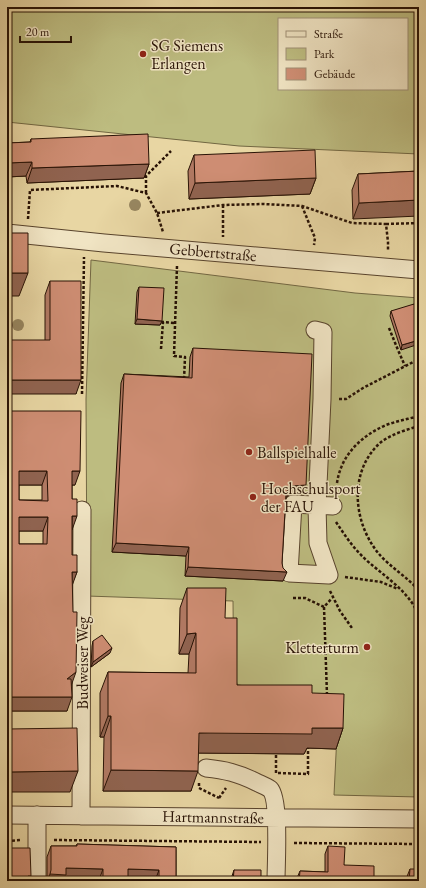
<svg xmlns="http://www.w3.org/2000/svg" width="426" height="888" viewBox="0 0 426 888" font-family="'EB Garamond',serif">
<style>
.green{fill:#bdbc80;stroke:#726742;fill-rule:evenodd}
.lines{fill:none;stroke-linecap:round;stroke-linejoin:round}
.minor-casing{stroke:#58432c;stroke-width:19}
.path{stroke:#281205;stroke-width:2.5;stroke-dasharray:3 2;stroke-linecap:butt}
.minor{stroke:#f0e4c3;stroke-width:17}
.tree{fill:#978660}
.wall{fill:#b17963;stroke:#281205;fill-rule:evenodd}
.shaded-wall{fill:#906350;stroke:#281205}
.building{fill:#ce8d73;stroke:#281205;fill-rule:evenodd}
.poi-dot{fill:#8f2418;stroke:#f0e4c3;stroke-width:1.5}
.labels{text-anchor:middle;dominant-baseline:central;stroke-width:3;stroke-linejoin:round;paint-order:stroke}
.poi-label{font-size:16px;fill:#281205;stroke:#f0e4c3;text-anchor:start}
.street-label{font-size:16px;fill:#281205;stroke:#f0e4c3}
</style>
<rect width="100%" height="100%" fill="#e8d6a3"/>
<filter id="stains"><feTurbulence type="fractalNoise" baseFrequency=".005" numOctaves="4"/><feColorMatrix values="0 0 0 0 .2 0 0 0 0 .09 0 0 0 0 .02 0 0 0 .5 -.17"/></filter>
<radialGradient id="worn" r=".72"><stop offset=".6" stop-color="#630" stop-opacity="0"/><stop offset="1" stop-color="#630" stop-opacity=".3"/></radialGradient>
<!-- green -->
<path class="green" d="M 7,7 L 419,7 L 419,154 L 239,146 L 7,122 ZM 279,19 L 407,19 L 407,89 L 279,89 Z
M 91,260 L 355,293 L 419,298 L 419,797 L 334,795 L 338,714 L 234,703 L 233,601 L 87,596 L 86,399 Z"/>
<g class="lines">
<!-- minor casing -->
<g class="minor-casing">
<path id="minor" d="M 7,233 L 104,243 L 419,270
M 315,330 L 323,332 L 322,399 L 317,506 L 318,543 L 329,575 L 289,573 L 293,504 L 333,506
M 206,768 C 225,770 238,773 256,782 C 260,784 266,786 270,789 C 280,799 276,865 276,881
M 7,815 L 419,819
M 37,815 L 37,881
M 81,816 L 82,510"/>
</g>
<!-- path -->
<path class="path" d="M 146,193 L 146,176 L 171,151
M 223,205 L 223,237
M 302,206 L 315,238 L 314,245
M 157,213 L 223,205 L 263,204 L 302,206 L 352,223 L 386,224 L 388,242 L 388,251
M 28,219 L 30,190 L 117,186 L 146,193 L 157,213 L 163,232
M 386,224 L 419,223
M 177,266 L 174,356 L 185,357 L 184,380
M 389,328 L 398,350 L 405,366
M 161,349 L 163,322 L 175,323
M 82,394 L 84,257
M 339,399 L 346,399 L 363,388 L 419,359
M 419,426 C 406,430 391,434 380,443 C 348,472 353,523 379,554 C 390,567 410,579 419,591
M 337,483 C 341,455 361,436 386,425 C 397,421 408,419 419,416
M 336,522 C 344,534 352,546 362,556 C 380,574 414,593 419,619
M 345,577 L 381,582 L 398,589
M 330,591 L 340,611 L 352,628
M 293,598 L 305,598 L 324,607
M 327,695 L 324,607 L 332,598
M 276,773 L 276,754
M 278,773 L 308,774 L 308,745
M 199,783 L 199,788 L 219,798
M 219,798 L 226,788
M 54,840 L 261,842
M 7,841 L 21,840
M 294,843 L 419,844"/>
<!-- minor -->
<use href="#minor" class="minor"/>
</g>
<!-- trees -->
<g class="tree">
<circle cx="135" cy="205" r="6"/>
<circle cx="18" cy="325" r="6"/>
</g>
<!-- wall -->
<path class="wall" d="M 31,139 L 149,164 L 144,178 L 27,183 L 26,176 L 7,177 L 7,143 L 30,142 Z
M 194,155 L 316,178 L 310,194 L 189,199 L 188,171 Z
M 419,171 L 353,219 L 352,190 L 358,174 Z
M 50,281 L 76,394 L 45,340 L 45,295 Z
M 139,287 L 162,321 L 160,325 L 135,324 L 137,292 Z
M 391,311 L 419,320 L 401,350 L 390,316 Z
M 193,348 L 302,494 L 289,495 L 286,497 L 282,563 L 283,581 L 185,576 L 186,556 L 112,552 L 121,383 L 124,374 L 189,377 L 190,357 Z
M 7,411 L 75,485 L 72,485 L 72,555 L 77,572 L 72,584 L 71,686 L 67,711 L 7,711 ZM 19,485 L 42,485 L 42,500 L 19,500 ZM 19,531 L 43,531 L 43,544 L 19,544 Z
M 187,588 L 225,618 L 237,685 L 312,693 L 343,728 L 336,749 L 307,748 L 304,754 L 198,753 L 191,791 L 103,791 L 104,737 L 100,737 L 100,693 L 108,672 L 188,673 L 189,654 L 179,654 L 180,608 Z
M 93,641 L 110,653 L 91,667 L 92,646 Z
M 77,844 L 176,847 L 176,881 L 128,880 L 128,881 L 99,881 L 99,880 L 64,879 L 64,881 L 47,881 L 47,857 L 51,846 L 76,846 Z
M 328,846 L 344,865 L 374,881 L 297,881 L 297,878 L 300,871 L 325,872 L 325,854 Z
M 410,869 L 419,881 L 406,881 L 406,879 Z
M 234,870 L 261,881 L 230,881 L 231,879 Z"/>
<!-- shaded-wall -->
<path class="shaded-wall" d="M 32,162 L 26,176 L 7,177 L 7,163 Z
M 149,164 L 144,178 L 27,183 L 32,168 Z
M 316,178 L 310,194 L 189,199 L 195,183 Z
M 419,200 L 419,216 L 353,219 L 359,203 Z
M 7,273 L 28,273 L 19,296 L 7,296 Z
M 137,319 L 162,321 L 160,325 L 135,324 Z
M 419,340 L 419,344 L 401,350 L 402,345 Z
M 7,380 L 81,380 L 76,394 L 7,394 Z
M 19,471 L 47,471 L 42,485 L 14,485 Z
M 72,471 L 80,471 L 75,485 L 67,485 Z
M 306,485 L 302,494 L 289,495 L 285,498 L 288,489 L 292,486 Z
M 72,516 L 77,516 L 72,530 Z
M 19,517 L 48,517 L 43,531 L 14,531 Z
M 116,543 L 189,547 L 186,556 L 112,552 Z
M 188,567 L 287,572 L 283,581 L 185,576 Z
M 72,572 L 77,572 L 72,586 Z
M 196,633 L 189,654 L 179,654 L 187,634 Z
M 112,648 L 110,653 L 91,667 L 93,662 Z
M 76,672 L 71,686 L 67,679 Z
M 7,697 L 72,697 L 67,711 L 7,711 Z
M 108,716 L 111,716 L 104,737 L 100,737 Z
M 312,728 L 343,728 L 336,749 L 307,748 L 304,754 L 191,753 L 199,733 Z
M 111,770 L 198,771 L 191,791 L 103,791 Z
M 78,771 L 70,792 L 7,792 L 7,772 Z
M 66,868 L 103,869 L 99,880 L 64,879 L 64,881 L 47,881 L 50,874 Z
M 128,869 L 159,870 L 155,881 L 124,880 Z
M 28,876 L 31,876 L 29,881 L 26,881 Z"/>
<!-- building -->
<path class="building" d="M 148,134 L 149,164 L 32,168 L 32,162 L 7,163 L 7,143 L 31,142 L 31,139 Z
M 315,150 L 316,178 L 195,183 L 194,155 Z
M 419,171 L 419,200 L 359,203 L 358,174 Z
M 7,233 L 28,233 L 28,273 L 7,273 Z
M 50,281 L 81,281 L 81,380 L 7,380 L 7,340 L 50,340 Z
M 139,287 L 164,288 L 162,321 L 137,319 Z
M 414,304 L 419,320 L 419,340 L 402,345 L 391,311 Z
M 193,348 L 312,354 L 306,485 L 292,486 L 288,489 L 286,494 L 282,563 L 283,568 L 287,572 L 188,567 L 189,547 L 116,543 L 124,374 L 192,378 Z
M 7,411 L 81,411 L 80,471 L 72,471 L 72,499 L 77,499 L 77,516 L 72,516 L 72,555 L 77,555 L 77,572 L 72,572 L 73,612 L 77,612 L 76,672 L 67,679 L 71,679 L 72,697 L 7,697 ZM 19,471 L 47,471 L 48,501 L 19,500 ZM 19,517 L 48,517 L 47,544 L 19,544 Z
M 187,588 L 226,588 L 225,618 L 237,618 L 237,685 L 312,685 L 312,693 L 344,694 L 343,728 L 312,728 L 312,734 L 199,733 L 198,771 L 111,770 L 111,716 L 108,716 L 108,672 L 196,673 L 196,633 L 187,634 Z
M 102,635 L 112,648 L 93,662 L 93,641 Z
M 77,728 L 78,771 L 7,772 L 7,729 Z
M 77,844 L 176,847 L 176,881 L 159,881 L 159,870 L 128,869 L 128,881 L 103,881 L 103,869 L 66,868 L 66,875 L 50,874 L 51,870 L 51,846 L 77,846 Z
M 328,846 L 345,847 L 344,865 L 374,866 L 374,881 L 299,881 L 300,871 L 328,872 Z
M 7,848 L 30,848 L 31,876 L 28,876 L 28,881 L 7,881 Z
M 410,869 L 419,869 L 419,881 L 409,881 Z
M 234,870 L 261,870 L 261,881 L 233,881 Z"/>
<!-- markers -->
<g class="poi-dot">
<circle cx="143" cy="54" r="4"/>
<circle cx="249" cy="452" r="4"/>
<circle cx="253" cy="497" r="4"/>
<circle cx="367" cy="647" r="4"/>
</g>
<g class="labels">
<!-- poi labels -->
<g class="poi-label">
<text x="151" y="45">SG Siemens<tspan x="151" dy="18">Erlangen</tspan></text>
<text x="257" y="452">Ballspielhalle</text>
<text x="261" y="488">Hochschulsport<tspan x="261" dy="18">der FAU</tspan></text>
<text x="359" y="647" text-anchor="end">Kletterturm</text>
</g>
<!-- street labels -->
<g class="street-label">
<text transform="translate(213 252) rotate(5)">Gebbertstraße</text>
<text transform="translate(82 663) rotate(-90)">Budweiser Weg</text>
<text transform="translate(213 817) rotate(1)">Hartmannstraße</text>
</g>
</g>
<!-- margin -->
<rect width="426" height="888" fill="none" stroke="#e8d6a3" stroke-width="24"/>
<rect x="8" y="8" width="410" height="872" fill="none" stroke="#281205" stroke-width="2"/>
<rect x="12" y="12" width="402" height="864" fill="none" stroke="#281205"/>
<!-- legend -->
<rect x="278" y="18" width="130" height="72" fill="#f0e4c3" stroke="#a09077"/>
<rect x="286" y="31" width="20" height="6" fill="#f0e4c3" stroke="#a09077"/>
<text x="314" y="38" font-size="12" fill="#281205">Straße</text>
<rect x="286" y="48" width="20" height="12" fill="#bdbc80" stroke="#a09077"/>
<text x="314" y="58" font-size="12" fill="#281205">Park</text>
<rect x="286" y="68" width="20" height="12" fill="#ce8d73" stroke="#a09077"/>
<text x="314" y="78" font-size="12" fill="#281205">Gebäude</text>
<!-- scale -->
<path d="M20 36v6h51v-6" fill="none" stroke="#281205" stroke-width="2"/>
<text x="26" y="36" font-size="12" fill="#281205" stroke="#f0e4c3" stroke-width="3" paint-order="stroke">20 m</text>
<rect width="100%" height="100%" filter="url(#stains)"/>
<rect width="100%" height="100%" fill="url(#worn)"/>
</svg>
